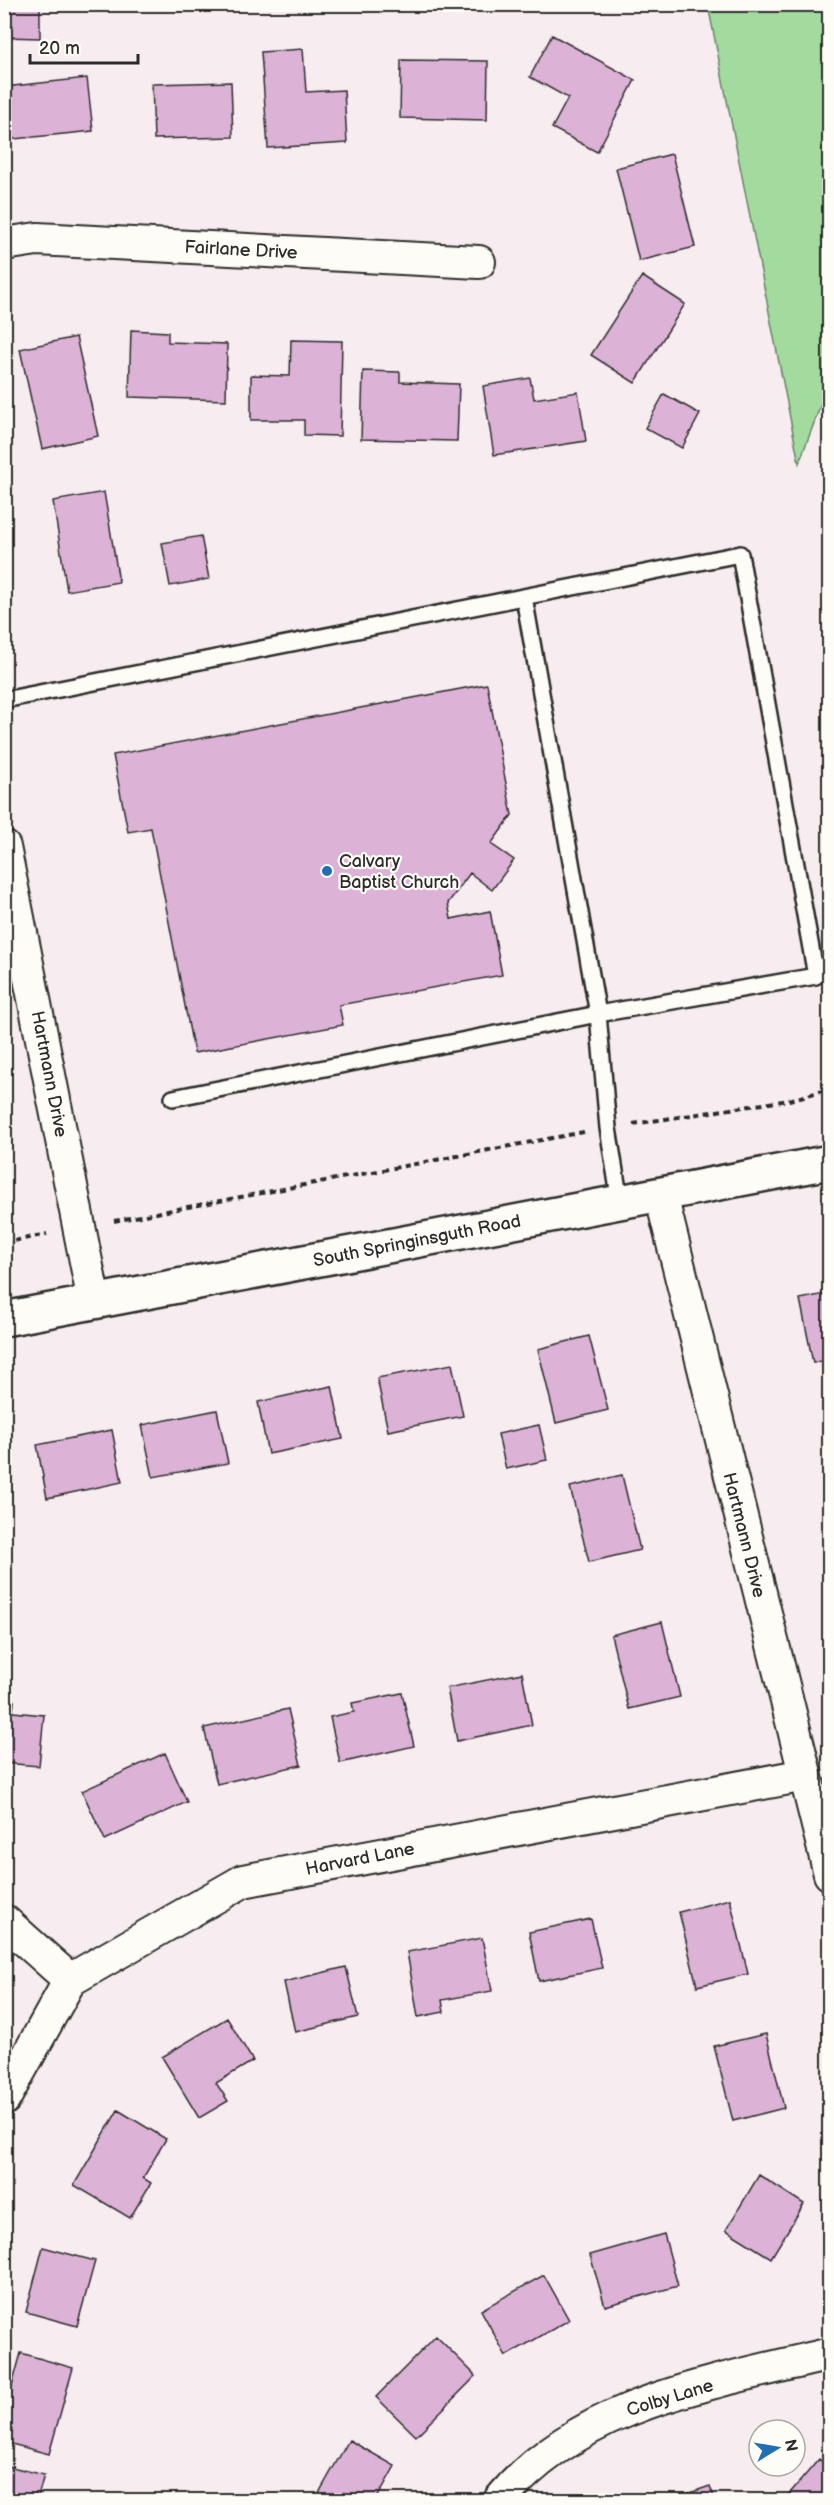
<svg xmlns="http://www.w3.org/2000/svg" width="834" height="2505" viewBox="0 0 834 2505" font-family="'Balsamiq Sans',sans-serif">
<style>
.green{fill:#a3db9f;stroke:#678365;stroke-width:1.5}
.building{fill:#ddb2d7;stroke:#2b2b2b;stroke-width:1.5}
.lines{fill:none;stroke-linecap:round;stroke-linejoin:round}
.service-casing{stroke:#2b2b2b;stroke-width:20}
.minor-casing{stroke:#2b2b2b;stroke-width:36}
.tertiary-casing{stroke:#2b2b2b;stroke-width:38}
.path{stroke:#2b2b2b;stroke-width:4;stroke-dasharray:6 4.5;stroke-linecap:butt}
.service{stroke:#fdfcf7;stroke-width:15}
.minor{stroke:#fdfcf7;stroke-width:32}
.tertiary{stroke:#fdfcf7;stroke-width:33}
.poi-dot{fill:#1f6fb2;stroke:#fdfcf7;stroke-width:2}
.labels{text-anchor:middle;dominant-baseline:central;stroke-width:4.5;stroke-linejoin:round;paint-order:stroke}
.street-label{font-size:18px;fill:#2b2b2b;stroke:#fdfcf7}
.poi-label{font-size:18px;fill:#2b2b2b;stroke:#fdfcf7;text-anchor:start}
</style>
<rect width="100%" height="100%" fill="#f7edf1"/>
<filter id="ink" filterUnits="userSpaceOnUse"><feTurbulence type="fractalNoise" baseFrequency=".0167" numOctaves="2"/><feDisplacementMap in="SourceGraphic" scale="12" xChannelSelector="R" yChannelSelector="G"/><feConvolveMatrix kernelMatrix="1 2 1 2 8 2 1 2 1" color-interpolation-filters="sRGB"/></filter>
<g filter="url(#ink)">
<!-- green -->
<path class="green" d="M 708,5 L 829,5 L 829,383 L 799,463 Z"/>
<!-- building -->
<path class="building" d="M 4,4 L 40,4 L 40,38 L 4,37 Z
M 552,35 L 635,80 L 597,152 L 552,128 L 568,98 L 530,77 Z
M 303,49 L 306,92 L 344,90 L 347,143 L 268,148 L 261,52 Z
M 401,60 L 488,61 L 487,120 L 400,118 Z
M 87,78 L 93,131 L 4,140 L 4,87 Z
M 231,82 L 233,137 L 154,139 L 152,84 Z
M 672,154 L 695,247 L 639,261 L 616,168 Z
M 642,276 L 685,304 L 635,383 L 591,355 Z
M 131,330 L 168,332 L 168,342 L 227,344 L 226,400 L 129,397 Z
M 76,337 L 98,436 L 42,449 L 20,349 Z
M 291,340 L 342,341 L 340,436 L 304,435 L 304,420 L 251,420 L 251,375 L 290,376 Z
M 363,371 L 400,372 L 400,382 L 459,384 L 457,441 L 361,439 Z
M 530,378 L 534,399 L 578,392 L 586,441 L 494,455 L 483,386 Z
M 664,394 L 700,414 L 682,448 L 645,428 Z
M 104,492 L 119,582 L 67,591 L 53,501 Z
M 201,536 L 209,579 L 170,586 L 162,543 Z
M 487,684 L 512,815 L 491,844 L 514,860 L 492,890 L 470,873 L 448,903 L 451,919 L 490,911 L 502,975 L 339,1005 L 343,1025 L 194,1053 L 151,828 L 128,832 L 113,755 Z
M 830,1293 L 830,1359 L 813,1363 L 800,1299 Z
M 589,1336 L 608,1410 L 556,1423 L 538,1349 Z
M 452,1364 L 463,1416 L 388,1431 L 377,1378 Z
M 332,1386 L 343,1439 L 268,1454 L 258,1402 Z
M 217,1410 L 228,1463 L 153,1477 L 142,1425 Z
M 539,1425 L 547,1460 L 506,1469 L 498,1434 Z
M 112,1430 L 122,1482 L 47,1498 L 37,1445 Z
M 622,1475 L 640,1550 L 589,1562 L 570,1487 Z
M 662,1622 L 680,1697 L 629,1709 L 611,1635 Z
M 522,1673 L 532,1725 L 457,1741 L 447,1688 Z
M 402,1693 L 414,1746 L 340,1763 L 330,1717 L 354,1712 L 352,1703 Z
M 4,1700 L 14,1701 L 13,1712 L 44,1715 L 39,1766 L 4,1763 Z
M 288,1709 L 301,1765 L 217,1784 L 204,1728 Z
M 165,1753 L 187,1802 L 105,1840 L 82,1791 Z
M 730,1899 L 748,1974 L 697,1986 L 679,1912 Z
M 591,1919 L 602,1968 L 539,1981 L 529,1932 Z
M 482,1938 L 492,1991 L 442,2000 L 444,2012 L 418,2017 L 407,1952 Z
M 346,1967 L 358,2017 L 295,2032 L 284,1982 Z
M 227,2018 L 253,2061 L 216,2083 L 228,2101 L 199,2118 L 162,2057 Z
M 766,2034 L 784,2108 L 733,2121 L 714,2046 Z
M 118,2110 L 166,2139 L 143,2178 L 151,2183 L 130,2218 L 74,2185 Z
M 759,2175 L 804,2204 L 771,2258 L 726,2230 Z
M 664,2234 L 678,2286 L 605,2306 L 590,2255 Z
M 43,2247 L 95,2261 L 77,2326 L 26,2312 Z
M 544,2275 L 569,2320 L 506,2356 L 481,2310 Z
M 436,2336 L 476,2376 L 416,2436 L 376,2397 Z
M 21,2353 L 73,2368 L 49,2454 L 4,2442 L 4,2415 Z
M 349,2440 L 395,2466 L 376,2500 L 315,2500 Z
M 819,2459 L 830,2468 L 830,2500 L 784,2500 Z
M 4,2465 L 44,2475 L 37,2500 L 4,2500 Z
M 710,2486 L 715,2500 L 669,2500 Z"/>
<g class="lines">
<!-- service casing -->
<g class="service-casing">
<path id="service" d="M 4,700 L 740,554 L 816,976 L 598,1014 L 608,1128 L 620,1202
M 173,1098 L 598,1014 L 524,597"/>
</g>
<!-- minor casing -->
<g class="minor-casing">
<path id="minor" d="M 4,244 L 37,239 L 479,262
M 4,847 L 94,1302
M 661,1195 L 830,1874
M 4,1921 L 70,1980
M 4,2099 L 70,1980 L 243,1881 L 805,1775
M 500,2500 C 580,2402 714,2383 830,2354"/>
</g>
<!-- tertiary casing -->
<g class="tertiary-casing">
<path id="tertiary" d="M 4,1319 L 830,1162"/>
</g>
<!-- path -->
<path class="path" d="M 633,1124 L 789,1100 L 830,1089
M 114,1221 L 584,1132
M 4,1243 L 47,1234"/>
<!-- service -->
<use href="#service" class="service"/>
<!-- minor -->
<use href="#minor" class="minor"/>
<!-- tertiary -->
<use href="#tertiary" class="tertiary"/>
</g>
</g>
<!-- markers -->
<circle class="poi-dot" cx="327" cy="871" r="6"/>
<g class="labels">
<!-- street labels -->
<g class="street-label">
<text transform="translate(241 250) rotate(3)">Fairlane Drive</text>
<text transform="translate(49 1074) rotate(79)">Hartmann Drive</text>
<text transform="translate(417 1241) rotate(-11)">South Springinsguth Road</text>
<text transform="translate(744 1535) rotate(76)">Hartmann Drive</text>
<text transform="translate(360 1859) rotate(-11)">Harvard Lane</text>
<text transform="translate(670 2398) rotate(-17)">Colby Lane</text>
</g>
<!-- poi labels -->
<g class="poi-label">
<text x="339" y="861">Calvary<tspan x="339" dy="21">Baptist Church</tspan></text>
</g>
</g>
<!-- margin -->
<rect width="834" height="2505" fill="none" stroke="#fdfcf7" stroke-width="24"/>
<rect x="12" y="12" width="810" height="2481" fill="none" stroke="#2b2b2b" stroke-width="2" filter="url(#ink)"/>
<!-- north arrow -->
<g transform="translate(777 2448) rotate(79)"><circle r="28" fill="#fdfcf7" stroke="#a9a8a5" stroke-width="1.5"/>
<path d="M0-4.5L10 22L0 15L-10 22Z" fill="#1f6fb2"/>
<text y="-9" font-size="16" font-weight="bold" text-anchor="middle" fill="#2b2b2b">N</text>
</g>
<!-- scale -->
<path d="M30 54v9h108v-9" fill="none" stroke="#2b2b2b" stroke-width="3"/>
<text x="39" y="54" font-size="18" fill="#2b2b2b" stroke="#fdfcf7" stroke-width="4.5" paint-order="stroke">20 m</text>
</svg>
